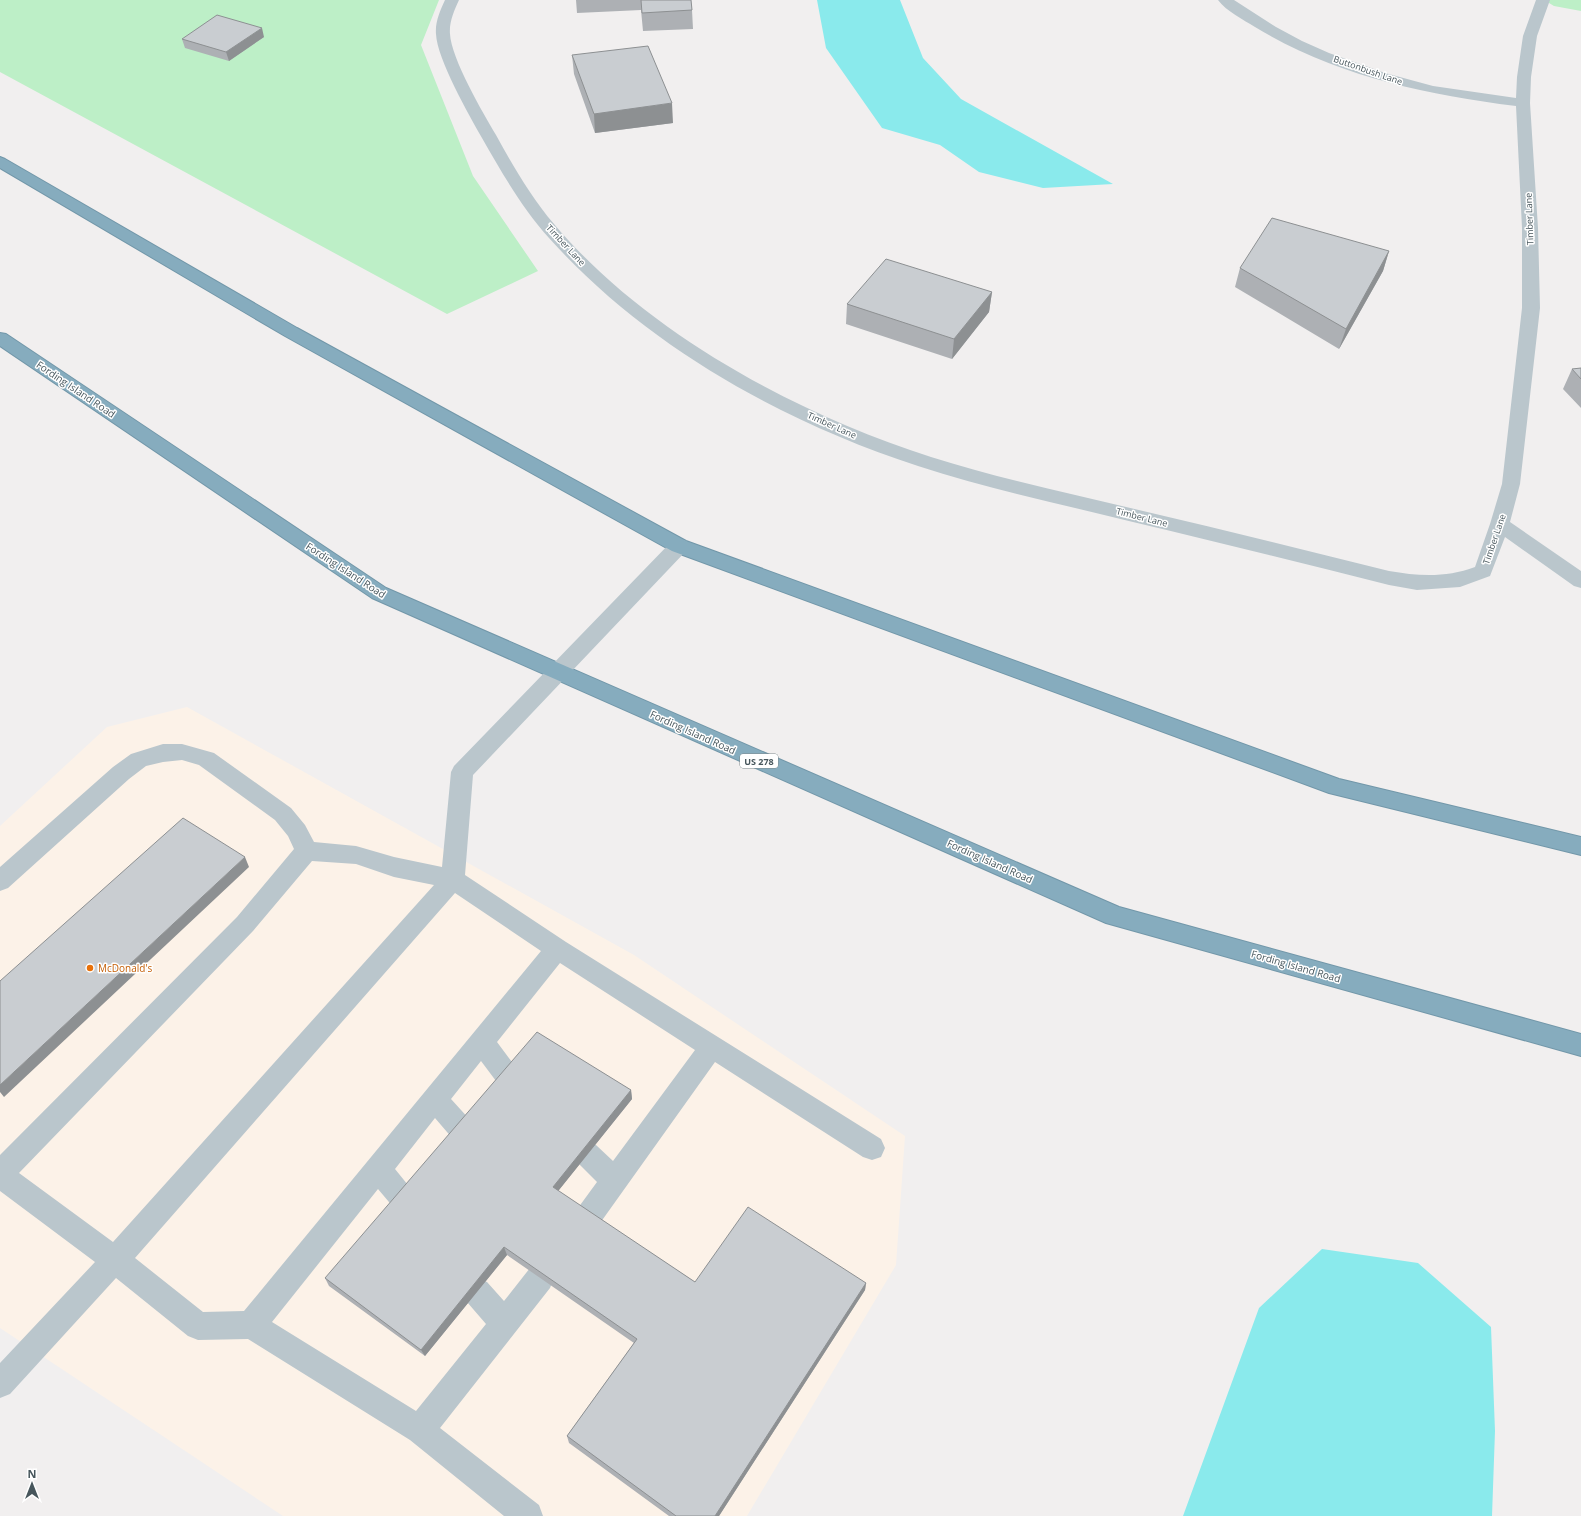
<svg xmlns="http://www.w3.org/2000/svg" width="1581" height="1516" viewBox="0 0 1581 1516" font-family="'Open Sans',sans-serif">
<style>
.commercial{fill:#fcf2e8}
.green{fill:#bdefc7}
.water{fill:#8aeaec}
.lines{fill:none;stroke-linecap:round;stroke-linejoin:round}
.highway-casing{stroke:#7297a9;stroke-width:2}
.minor{fill:#bac6cc;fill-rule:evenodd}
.highway{fill:#86acbe;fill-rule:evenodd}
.wall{fill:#adb0b4}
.shaded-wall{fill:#8d9092}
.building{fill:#c9cdd1;stroke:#8d9092}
.food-dot{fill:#e8710a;stroke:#fff;stroke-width:1.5}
.labels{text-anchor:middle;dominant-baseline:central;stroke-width:3;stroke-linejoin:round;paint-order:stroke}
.far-street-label{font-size:9px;fill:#47565c;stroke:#fff}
.shield{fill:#fff;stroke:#7e898d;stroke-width:1}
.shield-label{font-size:9px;font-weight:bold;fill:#47565c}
.street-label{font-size:10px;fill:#47565c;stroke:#fff}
.food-label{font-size:10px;fill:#c56008;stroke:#fff;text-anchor:start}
</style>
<rect width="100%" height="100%" fill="#f1efef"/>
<!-- commercial -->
<path class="commercial" d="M 187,707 L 634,955 L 905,1136 L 896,1265 L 747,1516 L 283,1516 L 0,1328 L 0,826 L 107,727 Z"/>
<!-- green -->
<path class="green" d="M 0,0 L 439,0 L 421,45 L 473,176 L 538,271 L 447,314 L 0,72 Z
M 1544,0 L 1581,0 L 1581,11 L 1554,6 Z"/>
<!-- water -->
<path class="water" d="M 817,0 L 900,0 L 923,58 L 961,99 L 1113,184 L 1043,188 L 979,172 L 940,145 L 882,128 L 826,48 Z
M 1322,1249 L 1418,1263 L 1491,1327 L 1495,1431 L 1492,1516 L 1183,1516 L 1259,1308 Z"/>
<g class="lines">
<!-- highway casing -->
<g class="highway-casing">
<path id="highway" d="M 0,157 L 5,159 L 297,328 L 686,541 L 1339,779 L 1581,837 L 1581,855 L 1329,793 L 672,551 L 285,336 L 0,168 Z
M 0,333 L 6,334 L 386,588 L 1119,907 L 1581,1034 L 1581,1056 L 1106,923 L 372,598 L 0,346 Z"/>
</g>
<!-- minor -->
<path class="minor" d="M 445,0 L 459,0 C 454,11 449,22 450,34 C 451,58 483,113 496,135 C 513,166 531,197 554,224 C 646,333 797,414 931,457 C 1000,479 1072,494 1143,511 C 1225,530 1307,551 1389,571 C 1418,576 1446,578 1475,567 L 1490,524 L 1502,484 L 1522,308 L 1522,228 L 1516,106 C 1423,94 1336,76 1255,27 C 1244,20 1226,11 1218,0 L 1234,0 L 1276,27 L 1302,41 L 1329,53 L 1385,73 L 1433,86 L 1516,98 L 1517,77 L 1523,36 L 1536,0 L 1550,0 L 1537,36 L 1531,77 L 1530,103 L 1538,228 L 1540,308 L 1520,484 L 1510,522 L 1581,571 L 1581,588 L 1574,586 L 1505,537 L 1490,576 L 1460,587 L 1417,590 L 1389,585 C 1304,564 1218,542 1133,522 C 1061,504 988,489 918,466 C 781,421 646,346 549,238 C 522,208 502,173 482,138 C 469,115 437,59 436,34 C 435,22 440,11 445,0 Z
M 679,539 L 686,541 L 689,546 L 686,551 L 473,775 L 465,875 L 566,942 L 881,1139 L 885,1148 L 881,1157 L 872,1160 L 863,1157 L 715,1062 L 598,1226 L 588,1230 L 578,1226 L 574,1217 L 578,1208 L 597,1182 L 578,1163 L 574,1154 L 578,1145 L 587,1142 L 596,1145 L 613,1161 L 695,1050 L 560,963 L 497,1042 L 517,1069 L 521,1077 L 517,1085 L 508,1089 L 499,1085 L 481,1061 L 451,1099 L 471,1121 L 475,1130 L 471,1139 L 462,1142 L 453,1139 L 435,1118 L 395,1169 L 412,1190 L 416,1199 L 412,1208 L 403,1212 L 394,1208 L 378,1189 L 272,1322 L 416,1411 L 486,1324 L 467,1302 L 463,1292 L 467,1282 L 477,1278 L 487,1282 L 504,1301 L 530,1268 L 540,1264 L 550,1268 L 554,1278 L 550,1288 L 440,1428 L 539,1505 L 543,1516 L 504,1516 L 410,1440 L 248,1339 L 198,1340 L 188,1336 L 116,1278 L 10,1394 L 0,1398 L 0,1363 L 95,1262 L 0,1191 L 0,1155 L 237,917 L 294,849 L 288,836 L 275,820 L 199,765 L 182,760 L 163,762 L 146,766 L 129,779 L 8,888 L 0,891 L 0,867 L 113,767 L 131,754 L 163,744 L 182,744 L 214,753 L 291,808 L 305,825 L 314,842 L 356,846 L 394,857 L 442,867 L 451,772 L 454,766 L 672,541 ZM 312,861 L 356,864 L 394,877 L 434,885 L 113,1242 L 19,1173 L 253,931 ZM 455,893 L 541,951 L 244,1311 L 203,1312 L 135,1258 Z"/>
<!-- highway -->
<use href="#highway" class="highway"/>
</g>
<!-- wall -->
<path class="wall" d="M 576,0 L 691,0 L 692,10 L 693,29 L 643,31 L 641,10 L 577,13 Z
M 264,37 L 229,61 L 185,48 L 182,39 Z
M 572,55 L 673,123 L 595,133 L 574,74 Z
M 1389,251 L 1383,271 L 1339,349 L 1235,287 L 1240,268 Z
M 992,292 L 989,312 L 952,359 L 846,324 L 847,304 Z
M 1581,368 L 1581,408 L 1563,389 L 1572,369 Z
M 631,1090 L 632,1099 L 558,1191 L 695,1282 L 866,1283 L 865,1290 L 719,1516 L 669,1516 L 569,1443 L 567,1436 L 634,1343 L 507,1255 L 425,1356 L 329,1286 L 325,1278 Z"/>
<!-- shaded-wall -->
<path class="shaded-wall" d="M 262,28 L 264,37 L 229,61 L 226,52 Z
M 672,103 L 673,123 L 595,133 L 594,114 Z
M 1389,251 L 1383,271 L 1339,349 L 1346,329 Z
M 992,292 L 989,312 L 952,359 L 954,339 Z
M 245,857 L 249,867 L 4,1097 L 0,1092 L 0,1085 Z
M 631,1090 L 632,1099 L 555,1195 L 553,1187 Z
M 504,1247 L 507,1255 L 425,1356 L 421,1350 Z
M 866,1283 L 865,1290 L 719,1516 L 715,1516 Z"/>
<!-- building -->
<path class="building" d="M 641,0 L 691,0 L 692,10 L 642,13 Z
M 217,15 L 262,28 L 226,52 L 182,39 Z
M 648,46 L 672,103 L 594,114 L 572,55 Z
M 1272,218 L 1389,251 L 1346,329 L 1240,268 Z
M 886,259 L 992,292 L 954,339 L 847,304 Z
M 1581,368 L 1581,379 L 1572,369 Z
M 183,818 L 245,857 L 0,1085 L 0,981 Z
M 537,1032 L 631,1090 L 553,1187 L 695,1282 L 748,1207 L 866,1283 L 715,1516 L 676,1516 L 567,1436 L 637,1339 L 504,1247 L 421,1350 L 325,1278 Z"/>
<!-- markers -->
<circle class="food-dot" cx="90" cy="968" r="4"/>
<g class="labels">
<!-- far-street labels -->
<g class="far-street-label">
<text transform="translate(1368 70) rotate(19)">Buttonbush Lane</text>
<text transform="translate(1529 219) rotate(-92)">Timber Lane</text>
<text transform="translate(566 245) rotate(47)">Timber Lane</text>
<text transform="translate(832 425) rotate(24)">Timber Lane</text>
<text transform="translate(1142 517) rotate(14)">Timber Lane</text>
<text transform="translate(1494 539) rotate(-71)">Timber Lane</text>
</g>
<!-- shield labels -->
<rect class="shield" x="740" y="754" width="38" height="14" rx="3"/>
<g class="shield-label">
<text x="759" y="761">US 278</text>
</g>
<!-- street labels -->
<g class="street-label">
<text transform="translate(76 389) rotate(34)">Fording Island Road</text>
<text transform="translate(346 570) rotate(33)">Fording Island Road</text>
<text transform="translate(693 732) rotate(24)">Fording Island Road</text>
<text transform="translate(990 861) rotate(24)">Fording Island Road</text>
<text transform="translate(1296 966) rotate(16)">Fording Island Road</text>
</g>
<!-- food labels -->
<g class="food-label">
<text x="98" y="968">McDonald's</text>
</g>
</g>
<!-- north arrow -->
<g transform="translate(32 1484)" stroke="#ffffff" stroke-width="3" paint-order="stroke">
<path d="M0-3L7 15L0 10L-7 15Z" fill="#47565c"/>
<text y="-6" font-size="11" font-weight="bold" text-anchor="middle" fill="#47565c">N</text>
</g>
</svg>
